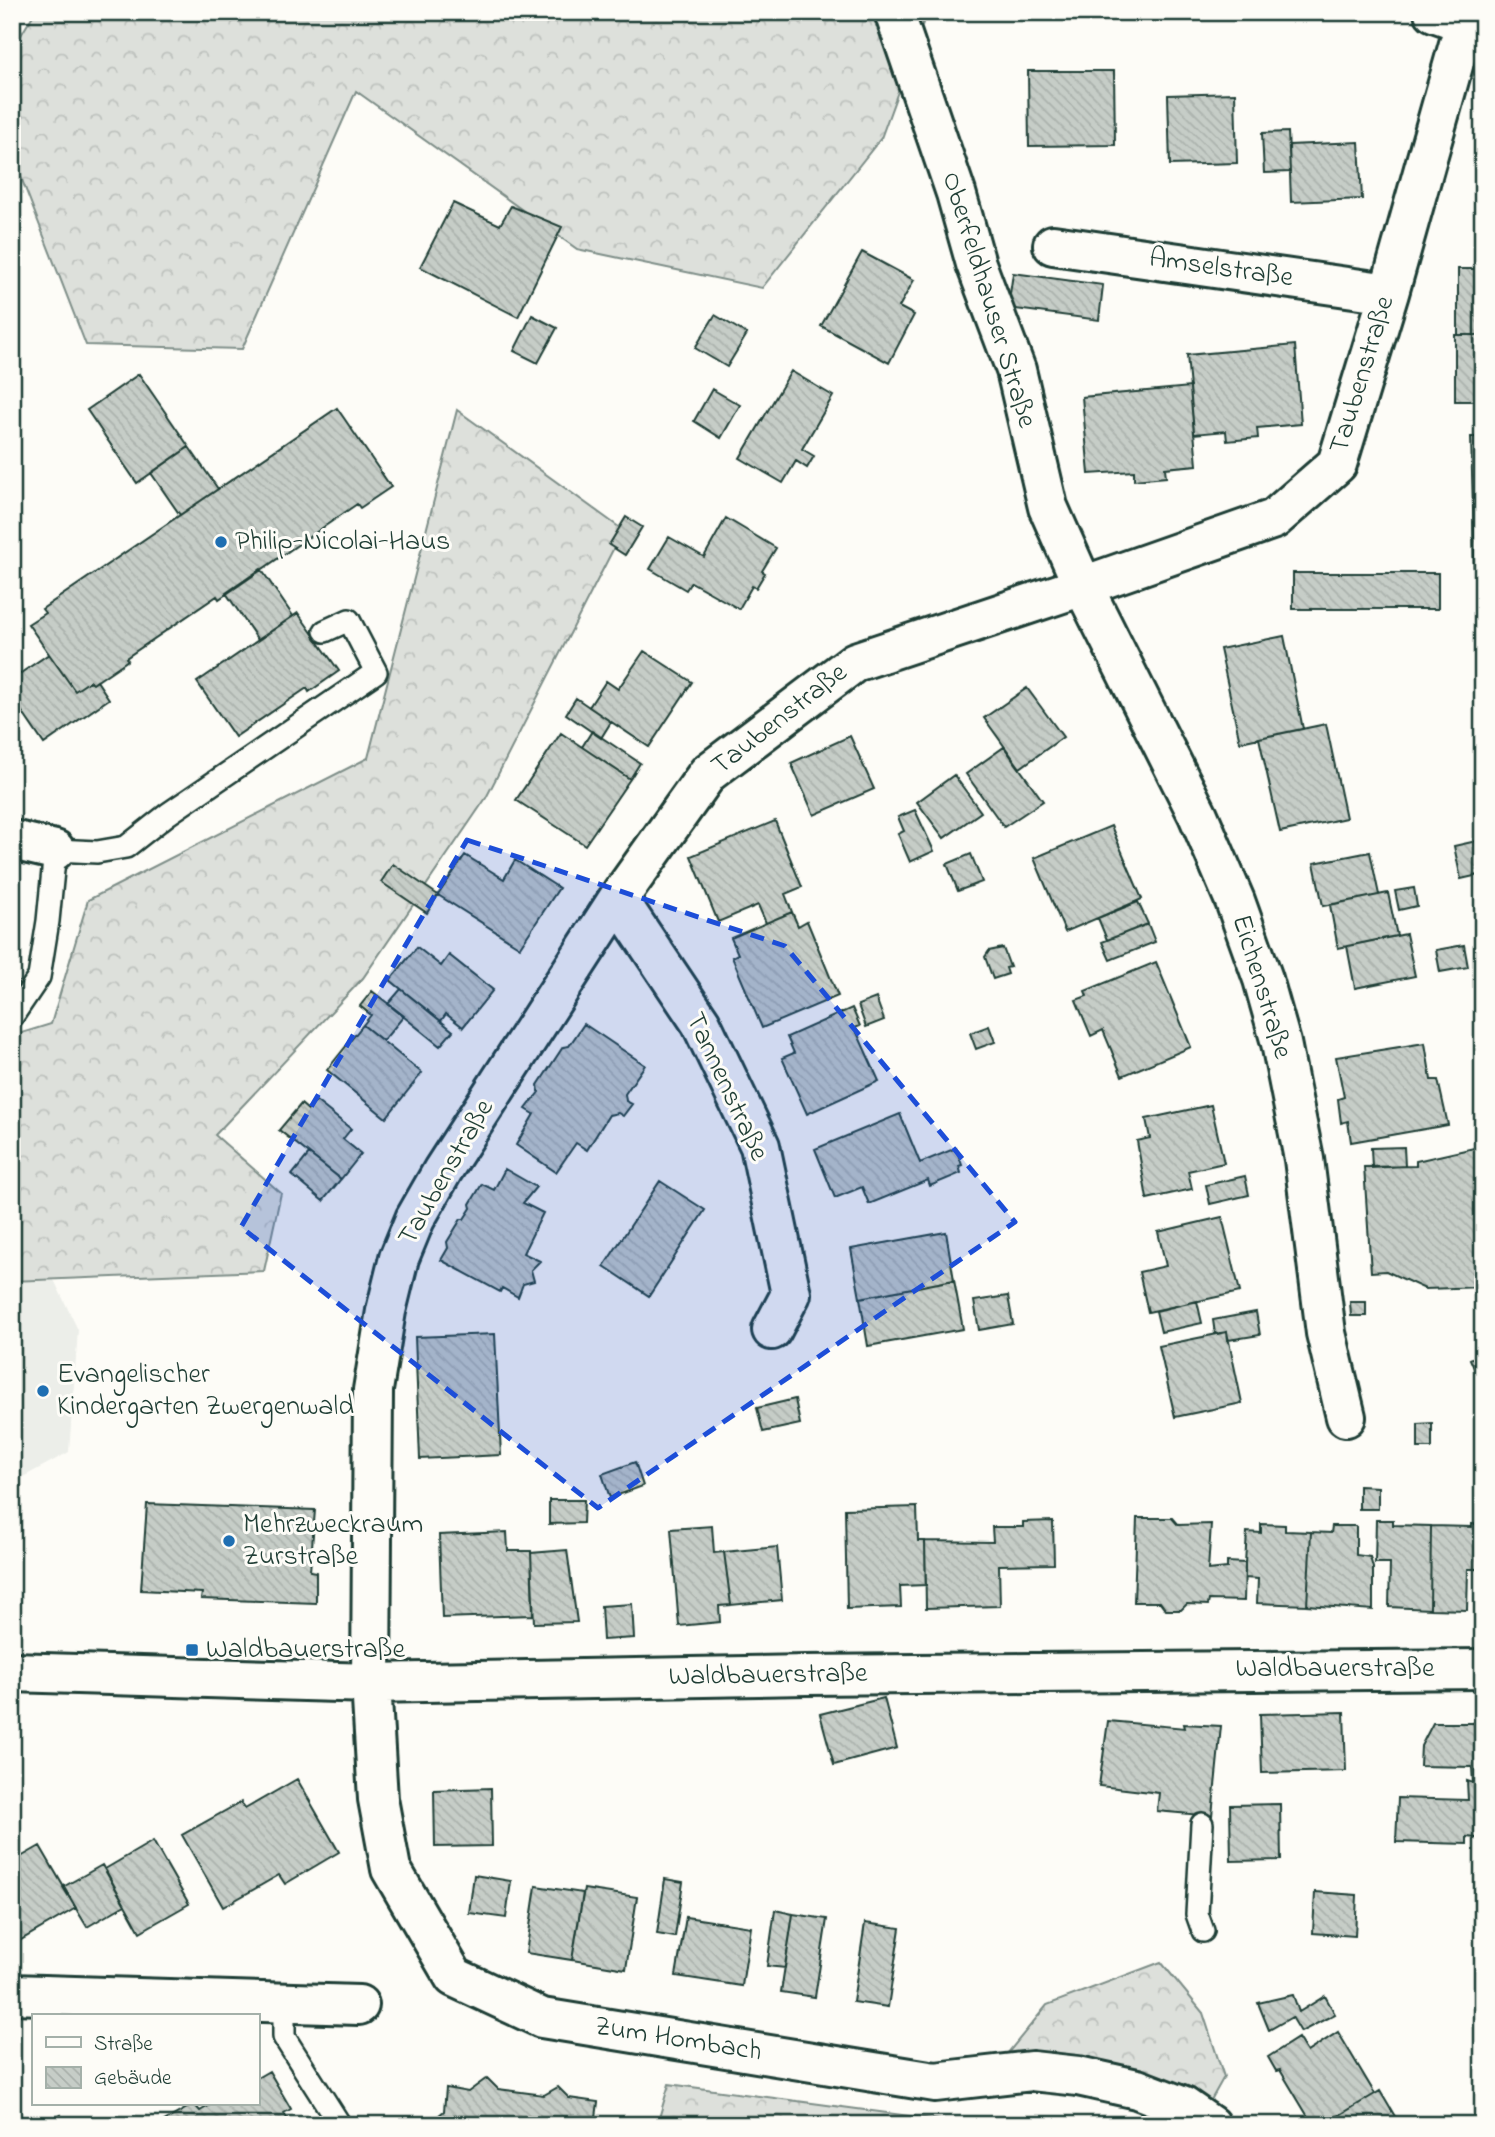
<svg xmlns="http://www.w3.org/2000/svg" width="1495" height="2137" viewBox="0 0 1495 2137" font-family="'Indie Flower',sans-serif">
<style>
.built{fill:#eceee9}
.forest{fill:url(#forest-crowns);stroke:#7e8e88;stroke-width:2}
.building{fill:url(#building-back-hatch);stroke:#1f3d34;stroke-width:2}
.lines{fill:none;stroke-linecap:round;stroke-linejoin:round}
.service-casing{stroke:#1f3d34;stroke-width:26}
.minor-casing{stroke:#1f3d34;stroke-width:44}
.service{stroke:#fdfcf7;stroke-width:21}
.minor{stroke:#fdfcf7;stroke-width:38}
.marked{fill:#1d4ed8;fill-opacity:0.2;stroke:#1d4ed8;stroke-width:5;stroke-dasharray:14 9;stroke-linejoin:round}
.poi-dot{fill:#1f6fb2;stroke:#fdfcf7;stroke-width:2.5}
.labels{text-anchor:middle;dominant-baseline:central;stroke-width:6;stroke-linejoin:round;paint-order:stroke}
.street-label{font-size:28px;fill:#1f3d34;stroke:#fdfcf7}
.poi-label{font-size:28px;fill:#1f3d34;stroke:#fdfcf7;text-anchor:start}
</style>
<defs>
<pattern id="forest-crowns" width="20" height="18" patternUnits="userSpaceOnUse" patternTransform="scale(1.75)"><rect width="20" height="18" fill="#dde0db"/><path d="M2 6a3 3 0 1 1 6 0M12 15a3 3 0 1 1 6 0" fill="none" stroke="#bdc1bd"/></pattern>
<pattern id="building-back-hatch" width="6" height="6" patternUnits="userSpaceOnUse" patternTransform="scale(1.75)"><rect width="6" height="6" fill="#c6cdc7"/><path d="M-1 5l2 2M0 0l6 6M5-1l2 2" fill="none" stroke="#aab1ac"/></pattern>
</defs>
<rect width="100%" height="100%" fill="#fdfcf7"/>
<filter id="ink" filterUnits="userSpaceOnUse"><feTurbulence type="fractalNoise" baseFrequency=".0143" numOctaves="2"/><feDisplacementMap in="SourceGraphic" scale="14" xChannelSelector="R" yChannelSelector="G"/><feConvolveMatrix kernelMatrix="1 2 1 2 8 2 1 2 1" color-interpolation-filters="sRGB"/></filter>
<g filter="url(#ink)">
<!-- built -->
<path class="built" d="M 12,1192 L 78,1330 L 69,1452 L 12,1483 Z"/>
<!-- forest -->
<path class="forest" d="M 35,12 L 927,12 L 881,138 L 762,288 L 577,249 L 356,91 L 242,349 L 86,345 L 12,154 L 12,50 Z
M 457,410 L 623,530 L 486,798 L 363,978 L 215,1135 L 281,1193 L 264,1271 L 12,1281 L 12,1036 L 51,1024 L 88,900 L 368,758 Z
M 1161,1962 L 1203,2013 L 1224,2077 L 1206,2109 L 1003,2059 L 1047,2005 Z
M 669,2084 L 977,2125 L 657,2125 Z"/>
<!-- building -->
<path class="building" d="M 1028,71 L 1114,71 L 1115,145 L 1029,146 Z
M 1235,93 L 1237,163 L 1170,165 L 1168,95 Z
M 1288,132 L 1290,172 L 1264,173 L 1262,133 Z
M 1359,142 L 1362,199 L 1291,202 L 1289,145 Z
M 453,203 L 500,225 L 511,206 L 562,227 L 518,317 L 420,267 Z
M 862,252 L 914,280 L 899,307 L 914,315 L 889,363 L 821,326 Z
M 1458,269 L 1483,269 L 1483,335 L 1458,335 Z
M 1013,273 L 1103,285 L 1099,320 L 1008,308 Z
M 532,315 L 557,328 L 538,363 L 514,351 Z
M 715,315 L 747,334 L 727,367 L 695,348 Z
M 1455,335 L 1483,335 L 1483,401 L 1455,401 Z
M 1295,345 L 1301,424 L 1257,428 L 1258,438 L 1227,441 L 1226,431 L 1194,434 L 1187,355 Z
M 791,371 L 833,396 L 802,449 L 814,456 L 807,468 L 796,461 L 783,483 L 740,458 Z
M 139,374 L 189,447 L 137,483 L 87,410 Z
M 1190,387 L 1197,465 L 1165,468 L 1166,477 L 1134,480 L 1134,471 L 1089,474 L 1082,397 Z
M 712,389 L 740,405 L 721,438 L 694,421 Z
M 337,408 L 391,487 L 360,508 L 357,504 L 219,599 L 217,596 L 126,658 L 128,660 L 93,684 L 90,681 L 75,691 L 28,624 L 45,613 L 42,609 Z
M 1471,437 L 1483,437 L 1483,508 L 1473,508 Z
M 189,447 L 218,489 L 180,515 L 151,473 Z
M 1473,508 L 1483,508 L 1483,579 L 1474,579 Z
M 626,517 L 642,527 L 625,555 L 609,545 Z
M 726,518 L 776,548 L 762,571 L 765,573 L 756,588 L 752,586 L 739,609 L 691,582 L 686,590 L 650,569 L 669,537 L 704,557 Z
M 261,569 L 293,616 L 258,640 L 226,593 Z
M 1293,573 L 1438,573 L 1438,609 L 1293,609 Z
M 298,613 L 339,671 L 309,692 L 307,688 L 235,737 L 197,682 Z
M 1284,636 L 1303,729 L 1240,742 L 1220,649 Z
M 644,651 L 692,682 L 649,747 L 589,707 L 606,681 L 618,689 Z
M 49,654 L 75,691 L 90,681 L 93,684 L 97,681 L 109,699 L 44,744 L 12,697 L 12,679 Z
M 1027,688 L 1063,737 L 1020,768 L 984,718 Z
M 576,698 L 611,722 L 601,738 L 566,714 Z
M 1326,724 L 1346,818 L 1280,832 L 1259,738 Z
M 592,731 L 640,763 L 630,779 L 582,747 Z
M 561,733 L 630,779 L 585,845 L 516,800 Z
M 850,736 L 874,789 L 814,815 L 791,763 Z
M 1004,747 L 1043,801 L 1004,827 L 966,774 Z
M 954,775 L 981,812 L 944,838 L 917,802 Z
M 915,810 L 934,851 L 910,862 L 898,834 L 904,831 L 898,817 Z
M 775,821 L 802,887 L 785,894 L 792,912 L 766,923 L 758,905 L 718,922 L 691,856 Z
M 1111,826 L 1142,899 L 1065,932 L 1034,858 Z
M 1481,840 L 1483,874 L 1461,879 L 1454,846 Z
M 1370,852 L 1379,895 L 1323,906 L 1314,863 Z
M 971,854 L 982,882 L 958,891 L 947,864 Z
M 465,855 L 504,879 L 515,860 L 559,888 L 520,947 L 438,895 Z
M 393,864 L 438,895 L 427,913 L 381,882 Z
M 1414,888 L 1417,906 L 1399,910 L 1395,891 Z
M 1388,893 L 1397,936 L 1338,948 L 1330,905 Z
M 1138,902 L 1148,924 L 1107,940 L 1098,918 Z
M 792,912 L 798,926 L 807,921 L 838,996 L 762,1028 L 732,957 L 738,954 L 731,938 Z
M 1148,924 L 1155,942 L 1110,960 L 1102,942 Z
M 1406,934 L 1415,976 L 1355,988 L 1347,946 Z
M 1464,945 L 1468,967 L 1440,972 L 1436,950 Z
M 417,947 L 441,966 L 449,955 L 493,990 L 463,1027 L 446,1014 L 441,1021 L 390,980 Z
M 1003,948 L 1010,967 L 1006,968 L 1008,974 L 993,979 L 985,957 L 989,951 Z
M 1156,962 L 1191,1047 L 1122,1076 L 1103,1030 L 1091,1036 L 1076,1000 L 1087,996 L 1085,991 Z
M 12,966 L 22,992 L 12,996 Z
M 401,989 L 453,1031 L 440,1046 L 388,1004 Z
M 372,991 L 404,1016 L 383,1041 L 363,1025 L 371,1015 L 360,1006 Z
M 876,998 L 884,1020 L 866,1027 L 858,1005 Z
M 852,1008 L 860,1026 L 855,1028 L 879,1081 L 807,1114 L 782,1058 L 794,1053 L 787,1037 Z
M 584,1024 L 645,1065 L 625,1094 L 626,1101 L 632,1104 L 623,1116 L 618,1113 L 609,1115 L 587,1150 L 576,1143 L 556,1172 L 516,1145 L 534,1114 L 526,1109 L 539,1092 L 538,1085 L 563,1047 L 569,1046 Z
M 363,1025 L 422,1073 L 386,1118 L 327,1070 Z
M 989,1026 L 995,1042 L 976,1049 L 970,1033 Z
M 1425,1043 L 1431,1080 L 1438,1080 L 1448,1125 L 1351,1142 L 1348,1121 L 1341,1123 L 1338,1099 L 1344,1097 L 1336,1057 Z
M 316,1101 L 351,1129 L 343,1139 L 361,1154 L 341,1179 L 279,1130 L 301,1104 L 308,1110 Z
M 1211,1105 L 1224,1163 L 1188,1171 L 1192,1189 L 1147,1199 L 1137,1141 L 1150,1138 L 1146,1119 Z
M 900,1114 L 920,1163 L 956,1148 L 962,1165 L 959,1166 L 961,1173 L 930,1186 L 928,1180 L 869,1204 L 862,1187 L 835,1198 L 815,1149 Z
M 1483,1146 L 1483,1287 L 1425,1289 L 1386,1271 L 1371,1272 L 1364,1167 L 1416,1166 L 1416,1161 Z
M 1404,1147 L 1405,1166 L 1372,1168 L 1371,1148 Z
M 309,1154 L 341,1179 L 323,1201 L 292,1175 Z
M 505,1169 L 536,1187 L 523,1203 L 543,1213 L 523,1253 L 540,1261 L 531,1270 L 534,1281 L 523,1284 L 518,1297 L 502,1288 L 500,1292 L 441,1260 L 448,1248 L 447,1242 L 461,1219 L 464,1219 L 471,1208 L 470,1204 L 482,1184 L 494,1190 Z
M 1245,1176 L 1249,1195 L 1210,1204 L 1206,1185 Z
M 660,1181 L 705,1210 L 649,1296 L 604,1266 Z
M 1222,1217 L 1240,1292 L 1148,1312 L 1139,1272 L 1166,1266 L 1158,1232 Z
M 946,1232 L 954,1280 L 860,1298 L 851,1249 Z
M 954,1280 L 963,1329 L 868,1346 L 860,1298 Z
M 1008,1296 L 1013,1324 L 979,1330 L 974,1301 Z
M 1197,1301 L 1202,1323 L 1161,1332 L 1156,1311 Z
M 1350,1302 L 1366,1302 L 1366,1316 L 1351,1316 Z
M 1256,1312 L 1260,1335 L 1228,1340 L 1227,1332 L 1215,1334 L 1213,1320 Z
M 1227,1332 L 1242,1403 L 1175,1417 L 1159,1346 Z
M 495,1334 L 501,1455 L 420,1459 L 415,1337 Z
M 1483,1353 L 1483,1388 L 1470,1359 Z
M 795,1399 L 800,1424 L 763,1432 L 757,1408 Z
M 1432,1423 L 1432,1448 L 1418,1448 L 1418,1424 Z
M 635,1462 L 643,1486 L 610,1498 L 602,1474 Z
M 1359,1486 L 1378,1487 L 1378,1509 L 1359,1509 Z
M 549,1500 L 584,1500 L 583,1523 L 549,1524 Z
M 147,1504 L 315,1510 L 310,1571 L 316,1572 L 316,1603 L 201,1599 L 202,1593 L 141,1590 Z
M 917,1507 L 918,1541 L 925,1541 L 926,1585 L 900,1586 L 901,1607 L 847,1609 L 845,1509 Z
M 1137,1518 L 1172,1518 L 1178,1525 L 1211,1524 L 1208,1570 L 1227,1568 L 1227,1562 L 1245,1563 L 1244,1601 L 1209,1600 L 1208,1605 L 1187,1604 L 1181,1610 L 1166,1610 L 1160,1602 L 1134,1602 Z
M 1376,1520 L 1393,1520 L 1393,1525 L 1431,1526 L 1430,1609 L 1389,1607 L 1390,1563 L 1375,1563 Z
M 1053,1521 L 1054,1564 L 999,1565 L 1000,1606 L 926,1608 L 925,1541 L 993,1542 L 992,1527 L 1023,1527 L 1023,1522 Z
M 1261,1524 L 1285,1525 L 1285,1531 L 1311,1532 L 1307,1605 L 1257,1603 L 1258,1579 L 1245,1578 L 1245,1563 L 1247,1532 L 1261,1533 Z
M 1472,1524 L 1483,1524 L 1483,1569 L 1468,1569 L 1467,1610 L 1430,1609 L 1431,1526 L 1472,1527 Z
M 712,1526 L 714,1553 L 724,1552 L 731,1605 L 719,1606 L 720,1622 L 679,1626 L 671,1529 Z
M 1332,1526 L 1356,1526 L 1356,1555 L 1370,1557 L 1373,1568 L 1373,1610 L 1307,1605 L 1311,1532 L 1331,1533 Z
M 507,1532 L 508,1551 L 531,1551 L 533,1615 L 442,1618 L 439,1535 Z
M 777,1547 L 782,1600 L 731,1605 L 724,1552 Z
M 567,1550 L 577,1622 L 534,1623 L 531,1553 Z
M 632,1604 L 634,1638 L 603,1640 L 601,1606 Z
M 884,1698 L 897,1748 L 834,1765 L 820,1714 Z
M 1344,1712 L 1346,1771 L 1262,1773 L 1260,1714 Z
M 1108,1721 L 1185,1728 L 1184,1724 L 1221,1726 L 1212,1816 L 1157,1811 L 1159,1793 L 1099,1786 Z
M 1433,1723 L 1483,1723 L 1483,1839 L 1467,1837 L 1467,1844 L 1396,1842 L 1398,1798 L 1468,1800 L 1467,1781 L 1473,1783 L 1472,1767 L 1420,1766 L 1421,1746 Z
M 297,1779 L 339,1852 L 285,1884 L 279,1875 L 223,1907 L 182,1835 L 241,1802 L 245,1809 Z
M 491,1788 L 492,1846 L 435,1847 L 434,1790 Z
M 1280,1804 L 1281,1860 L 1231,1861 L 1230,1805 Z
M 153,1841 L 189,1904 L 140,1932 L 105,1869 Z
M 40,1846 L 76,1908 L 19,1941 L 12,1928 L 12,1862 Z
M 102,1865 L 125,1905 L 87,1927 L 63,1887 Z
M 474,1875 L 511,1881 L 506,1918 L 469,1913 Z
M 665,1879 L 683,1882 L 675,1937 L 657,1934 Z
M 536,1886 L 583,1893 L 572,1960 L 526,1953 Z
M 584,1889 L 637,1897 L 626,1969 L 572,1960 Z
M 1315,1892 L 1357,1895 L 1355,1936 L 1313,1933 Z
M 775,1910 L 793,1914 L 785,1968 L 767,1966 Z
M 793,1914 L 827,1919 L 815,1997 L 781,1992 Z
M 686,1917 L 751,1927 L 742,1986 L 676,1976 Z
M 865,1923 L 900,1928 L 888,2007 L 853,2002 Z
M 1293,1995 L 1299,2012 L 1325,1996 L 1335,2014 L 1301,2032 L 1292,2017 L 1269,2030 L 1258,2003 Z
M 1338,2032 L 1375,2094 L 1323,2125 L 1313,2125 L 1280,2070 L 1276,2071 L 1268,2057 L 1298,2038 L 1307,2052 Z
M 269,2071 L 291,2109 L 284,2113 L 291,2125 L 162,2125 L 161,2123 L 194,2104 L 200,2111 L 212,2104 L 257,2104 L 257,2078 Z
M 487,2078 L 498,2089 L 544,2095 L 558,2087 L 569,2098 L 598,2102 L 595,2125 L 427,2125 L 444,2111 L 446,2088 L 468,2092 Z
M 1380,2091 L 1400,2125 L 1323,2125 L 1375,2094 Z
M 61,2115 L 66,2125 L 43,2125 Z"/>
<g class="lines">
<!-- service casing -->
<g class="service-casing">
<path id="service" d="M 12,1017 L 39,977 L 48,921 L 55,850 L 97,852 L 126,847 L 168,814 L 376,672 L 349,620 L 325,631
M 1202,1824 L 1197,1914 L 1203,1931
M 284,2002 L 284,2037 L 340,2125"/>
</g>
<!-- minor casing -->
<g class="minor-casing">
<path id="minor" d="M 894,12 L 956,193 L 976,264 L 1016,370 L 1048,507 L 1083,586 L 1198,815 L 1235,901 L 1263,979 L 1281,1043 L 1304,1159 L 1326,1333 L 1346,1417
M 1434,12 L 1465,23
M 1053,245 L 1389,293
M 12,840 L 55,850
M 618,899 L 701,1023 L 760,1146 L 791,1294 L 772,1330
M 12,1672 L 371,1683 L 806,1675 L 1483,1669
M 12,1994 L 359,2005
M 1210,2125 L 1184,2107 L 1137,2089 L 1078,2076 L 1032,2071 L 935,2082 L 542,2018 L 454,1977 L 391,1869 L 378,1799 L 371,1683 L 373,1390 L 386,1311 L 399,1258 L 415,1219 L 443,1170 L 618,899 L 708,773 L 855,662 L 1083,586 L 1274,519 L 1337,464 L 1389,293 L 1468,12"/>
</g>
<!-- service -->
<use href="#service" class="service"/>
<!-- minor -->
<use href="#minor" class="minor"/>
</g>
</g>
<!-- marked area -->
<path class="marked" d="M 467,840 L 785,946 L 1015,1222 L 598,1508 L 241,1227 Z"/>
<!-- markers -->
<g class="poi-dot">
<circle cx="221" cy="542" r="7"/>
<circle cx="43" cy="1391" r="7"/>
<circle cx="229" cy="1541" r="7"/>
<rect x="185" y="1643" width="14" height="14" rx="3.5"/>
</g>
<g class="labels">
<!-- street labels -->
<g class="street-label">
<text transform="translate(1221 269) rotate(8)">Amselstraße</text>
<text transform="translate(988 300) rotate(73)">Oberfeldhauser Straße</text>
<text transform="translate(1363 375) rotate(-73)">Taubenstraße</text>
<text transform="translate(780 720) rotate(-38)">Taubenstraße</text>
<text transform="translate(1261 987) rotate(73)">Eichenstraße</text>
<text transform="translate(726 1087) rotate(65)">Tannenstraße</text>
<text transform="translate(447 1173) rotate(-60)">Taubenstraße</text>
<text x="1335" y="1669">Waldbauerstraße</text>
<text transform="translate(768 1676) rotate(-1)">Waldbauerstraße</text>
<text transform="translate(678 2040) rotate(9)">Zum Hombach</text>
</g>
<!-- poi labels -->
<g class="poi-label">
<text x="235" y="542">Philip-Nicolai-Haus</text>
<text x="57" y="1375">Evangelischer<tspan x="57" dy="32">Kindergarten Zwergenwald</tspan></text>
<text x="243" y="1525">Mehrzweckraum<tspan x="243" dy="32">Zurstraße</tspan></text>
<text x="206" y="1650">Waldbauerstraße</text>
</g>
</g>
<!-- margin -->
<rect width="1495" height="2137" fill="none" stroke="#fdfcf7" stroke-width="42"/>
<rect x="21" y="21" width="1453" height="2095" fill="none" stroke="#1f3d34" stroke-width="2.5" filter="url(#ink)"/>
<!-- legend -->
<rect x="32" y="2014" width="228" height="91" fill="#fdfcf7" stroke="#a4b0a9" stroke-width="2"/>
<rect x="46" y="2037" width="35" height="10" fill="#fdfcf7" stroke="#a4b0a9" stroke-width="2"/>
<text x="94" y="2050" font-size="21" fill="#1f3d34">Straße</text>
<rect x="46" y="2067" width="35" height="21" fill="url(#building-back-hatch)" stroke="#a4b0a9" stroke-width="2"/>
<text x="94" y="2084" font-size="21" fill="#1f3d34">Gebäude</text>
</svg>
